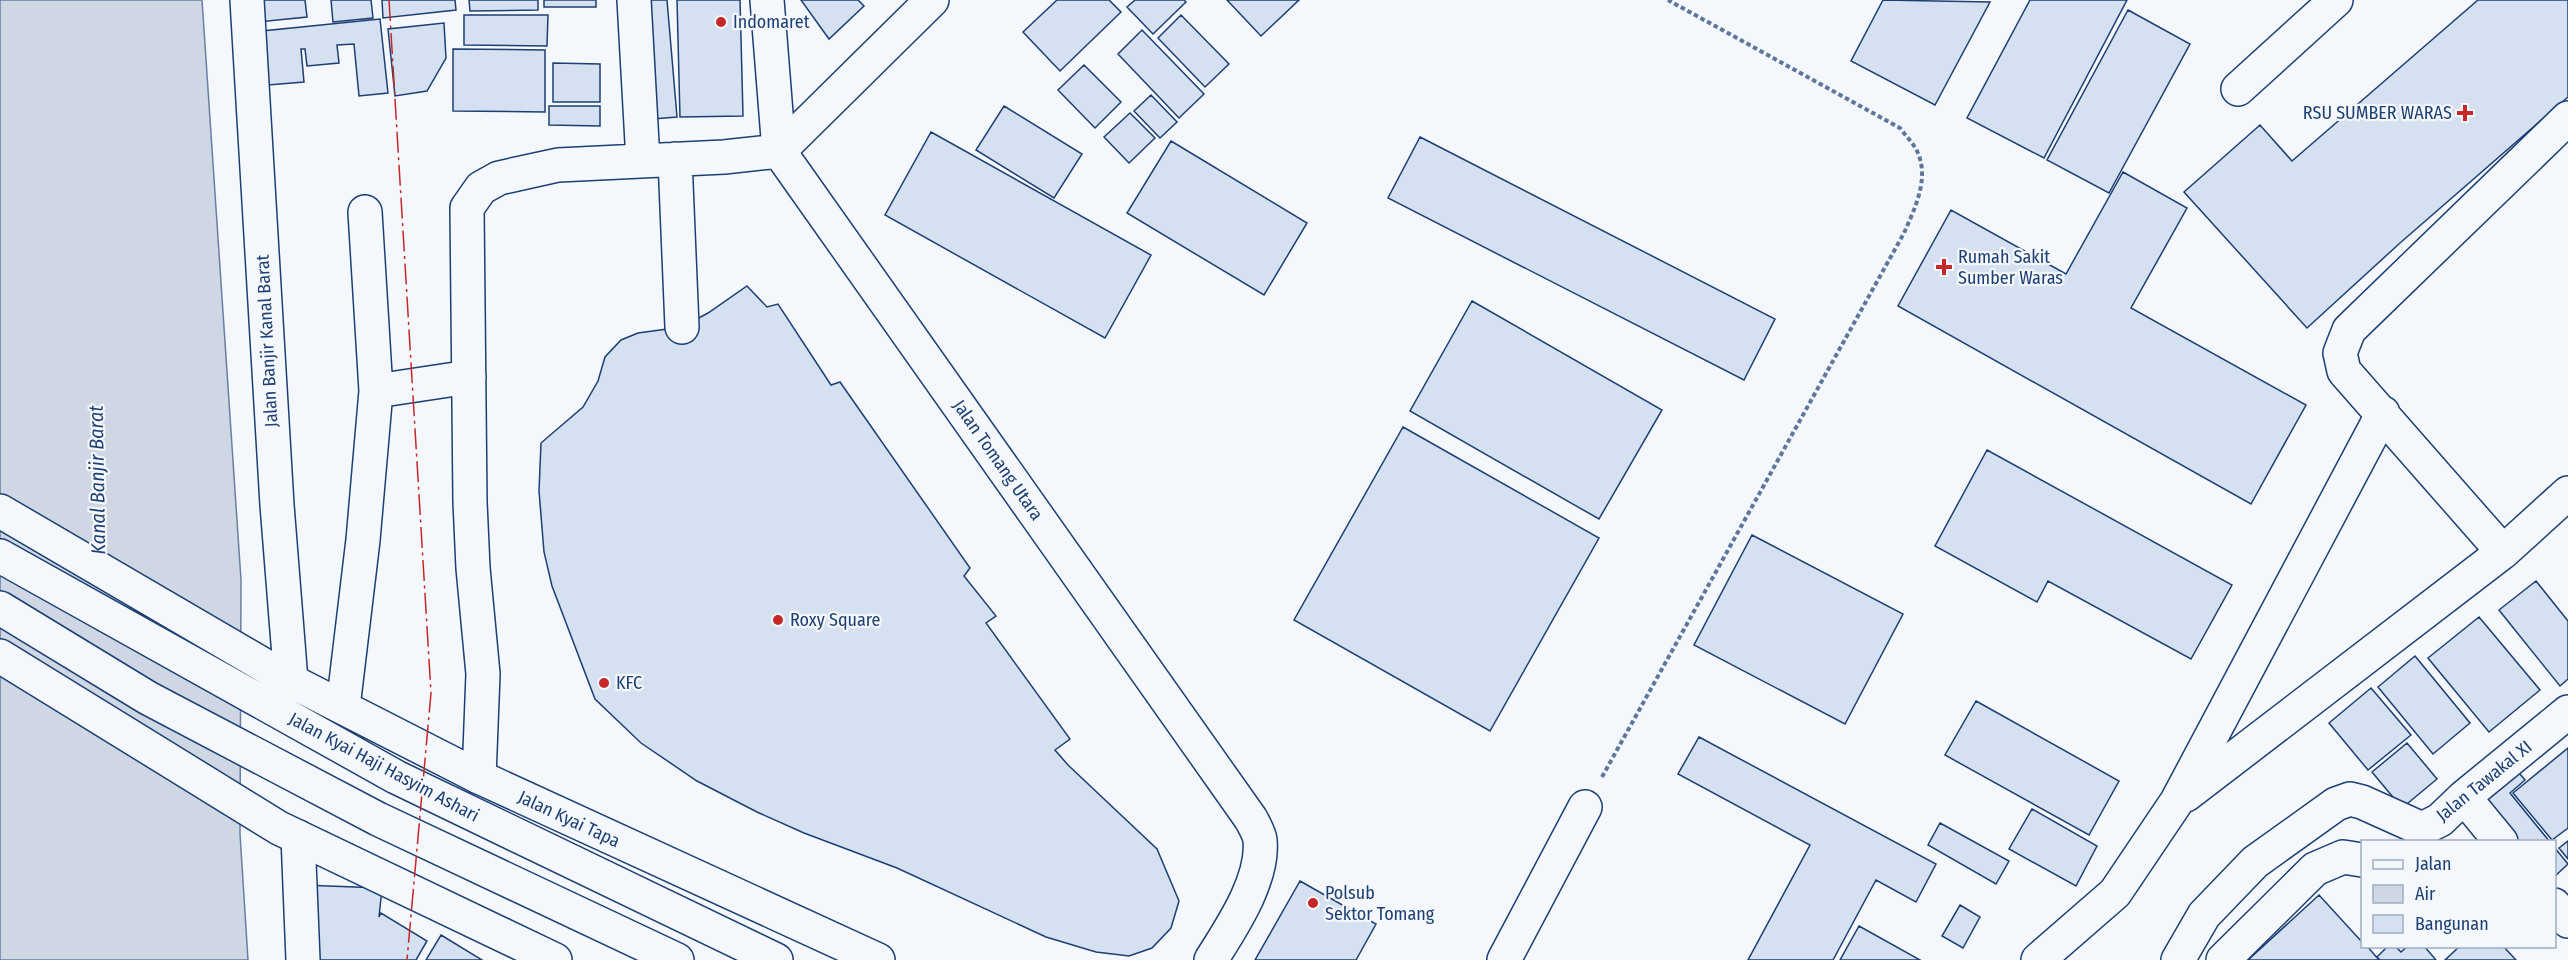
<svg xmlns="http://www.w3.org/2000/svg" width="2568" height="960" viewBox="0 0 2568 960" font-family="'Fira Sans Condensed',sans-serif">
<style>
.water{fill:#cfd7e4;stroke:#687fa3;stroke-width:1.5}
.building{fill:#d5e0f0;stroke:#1d3f73;stroke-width:1.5}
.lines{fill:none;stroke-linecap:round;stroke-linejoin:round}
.minor-casing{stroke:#1d3f73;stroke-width:36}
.major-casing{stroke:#1d3f73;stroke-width:36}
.path{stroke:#5e769c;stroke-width:4;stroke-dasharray:4.5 3;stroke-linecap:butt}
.minor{stroke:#f4f7fb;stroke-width:33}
.major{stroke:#f4f7fb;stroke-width:33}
.power{stroke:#c62828;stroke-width:1.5;stroke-dasharray:21 4.5 3 4.5;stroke-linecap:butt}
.poi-dot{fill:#c62828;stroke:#f4f7fb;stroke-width:2}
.labels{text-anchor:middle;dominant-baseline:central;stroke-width:4.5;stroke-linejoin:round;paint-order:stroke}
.poi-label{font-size:18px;fill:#1d3f73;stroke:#f4f7fb;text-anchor:start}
.street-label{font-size:18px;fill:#1d3f73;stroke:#f4f7fb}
.water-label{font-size:20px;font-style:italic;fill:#1d3f73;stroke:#f4f7fb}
</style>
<rect width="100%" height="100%" fill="#f4f7fb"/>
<!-- water -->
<path class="water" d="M 0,0 L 202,0 L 241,580 L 240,834 L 248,960 L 0,960 Z"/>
<!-- building -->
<path class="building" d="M 256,0 L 305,0 L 307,17 L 258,22 Z
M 331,0 L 371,0 L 373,18 L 333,22 Z
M 382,0 L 455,0 L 456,10 L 383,18 Z
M 469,0 L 538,0 L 538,10 L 470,11 Z
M 544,0 L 596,0 L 596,7 L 544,7 Z
M 644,0 L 667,0 L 677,117 L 653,119 Z
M 677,0 L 740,0 L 743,116 L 680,117 Z
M 801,0 L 858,0 L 864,6 L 829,39 Z
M 1057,0 L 1109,0 L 1121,12 L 1060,71 L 1023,32 Z
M 1135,0 L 1184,0 L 1186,2 L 1153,34 L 1127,7 Z
M 1227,0 L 1299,0 L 1261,36 Z
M 1883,0 L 1990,2 L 1935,105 L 1851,61 Z
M 2030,0 L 2127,0 L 2044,158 L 1967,118 Z
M 2478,0 L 2568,0 L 2568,97 L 2400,243 L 2307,328 L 2184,192 L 2260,125 L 2292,161 Z
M 2128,10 L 2190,44 L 2109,193 L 2047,160 Z
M 464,15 L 548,15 L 547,46 L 464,45 Z
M 1181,15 L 1229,64 L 1205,87 L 1158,38 Z
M 380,19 L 388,93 L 359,96 L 354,44 L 337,45 L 339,63 L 307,66 L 305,49 L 301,49 L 304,82 L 268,85 L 262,31 Z
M 444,23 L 446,58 L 427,91 L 395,96 L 388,29 Z
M 1142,30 L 1204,94 L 1179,118 L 1118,54 Z
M 453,49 L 545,50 L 545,112 L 453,111 Z
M 553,63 L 600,64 L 600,102 L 553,102 Z
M 1084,65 L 1121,102 L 1095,128 L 1058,90 Z
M 1151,95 L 1177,122 L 1160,138 L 1134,111 Z
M 549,106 L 600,106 L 600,126 L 549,125 Z
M 1004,106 L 1082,154 L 1054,198 L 976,150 Z
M 1130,113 L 1155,138 L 1129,163 L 1104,137 Z
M 931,132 L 1151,255 L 1105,338 L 885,215 Z
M 1420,137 L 1775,319 L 1744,380 L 1388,198 Z
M 1171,141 L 1307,223 L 1264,295 L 1127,213 Z
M 2123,172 L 2187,208 L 2131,308 L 2306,405 L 2251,504 L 1898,306 L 1951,210 L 2066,274 Z
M 747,286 L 767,307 L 778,304 L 831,385 L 840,382 L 970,568 L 964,576 L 996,616 L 986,623 L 1070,739 L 1055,750 L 1068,765 L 1157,849 L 1179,901 L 1171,928 L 1152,948 L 1129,956 L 1096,952 L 1046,937 L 897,868 L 804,833 L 757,812 L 697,781 L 641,743 L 595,699 L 552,586 L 544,552 L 539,491 L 541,443 L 583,407 L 598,381 L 605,357 L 621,340 L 638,333 L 682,327 L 708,313 Z
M 1472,301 L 1662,410 L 1599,519 L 1410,411 Z
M 1403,427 L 1599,538 L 1490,731 L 1294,620 Z
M 1987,450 L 2232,585 L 2191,659 L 2048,581 L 2037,602 L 1935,546 Z
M 1752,535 L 1903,614 L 1845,724 L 1694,645 Z
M 2536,581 L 2568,621 L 2568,679 L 2560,686 L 2499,610 Z
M 2479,617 L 2540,690 L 2489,732 L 2428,658 Z
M 2415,656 L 2470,723 L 2433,754 L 2378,687 Z
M 2371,688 L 2411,735 L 2368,770 L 2329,723 Z
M 1976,701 L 2119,781 L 2089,835 L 1945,755 Z
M 1699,737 L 1936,864 L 1916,902 L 1876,880 L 1833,960 L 1748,960 L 1810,845 L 1678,774 Z
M 2407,743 L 2437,779 L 2402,808 L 2372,772 Z
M 2568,748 L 2568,828 L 2552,840 L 2513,793 Z
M 2510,762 L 2525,780 L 2510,793 L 2550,842 L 2507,842 L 2469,795 Z
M 2032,809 L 2097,846 L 2076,886 L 2009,849 Z
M 1940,823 L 2009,861 L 1996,884 L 1928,845 Z
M 2568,841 L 2568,859 L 2559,848 Z
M 2554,847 L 2568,864 L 2554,877 Z
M 1300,881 L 1376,924 L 1356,960 L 1255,960 Z
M 301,885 L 382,888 L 379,917 L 381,913 L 427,941 L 416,960 L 308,960 Z
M 2319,895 L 2362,942 L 2362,946 L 2367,946 L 2379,960 L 2248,960 Z
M 1960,905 L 1980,917 L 1963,948 L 1942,936 Z
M 1859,926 L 1920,960 L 1840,960 Z
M 441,935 L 482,960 L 426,960 Z
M 2388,946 L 2395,946 L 2401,952 L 2408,946 L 2424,946 L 2436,960 L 2380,960 L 2377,957 Z
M 2460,946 L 2503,946 L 2516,960 L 2445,960 Z"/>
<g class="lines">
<!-- minor casing -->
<g class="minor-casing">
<path id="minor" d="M 247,0 L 277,505 L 291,681
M 634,0 L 643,161
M 767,0 L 779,151
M 2238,89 L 2336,0
M 779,151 L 1251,819 C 1254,825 1259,833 1260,840 C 1264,880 1231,928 1211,960
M 779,151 L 932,0
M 675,159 L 682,327
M 376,391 L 469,377
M 2503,552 L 2344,371 L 2340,353 L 2349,330 L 2568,118
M 343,707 L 363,540 L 376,391 L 365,212
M 479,777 L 483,674 L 473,568 L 470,502 L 467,208 L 481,188 L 499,178 L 558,165 L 724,157 L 779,151
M 2186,795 L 2503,552 L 2568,493
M 2464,797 L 2501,842
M 298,837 L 303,960
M 2554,905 L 2568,921
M 1504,960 L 1585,807
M 2038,960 L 2115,893 L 2177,801 L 2383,413
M 2178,960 L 2204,915 L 2255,862 L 2336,804 L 2350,799 L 2362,802 L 2422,829 L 2440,820 L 2464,797 L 2568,712
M 2223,960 L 2315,869 L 2343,857 L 2362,860"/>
</g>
<!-- major casing -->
<g class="major-casing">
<path id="major" d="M 0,511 L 291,681 L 479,777 L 878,960
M 0,556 L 396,777 L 776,960
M 0,608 L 148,698 L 378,819 L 677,960
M 0,656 L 279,828 L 555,960"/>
</g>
<!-- path -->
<path class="path" d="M 1602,777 L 1904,233 C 1915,208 1930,178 1917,151 C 1913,143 1906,136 1900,128 L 1668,0"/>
<!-- minor -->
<use href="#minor" class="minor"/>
<!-- major -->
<use href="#major" class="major"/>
<!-- power -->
<path class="power" d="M 389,0 L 431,693 L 407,960"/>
</g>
<!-- markers -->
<g class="poi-dot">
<circle cx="721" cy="22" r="6"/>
<path d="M2462 104h6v6h6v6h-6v6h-6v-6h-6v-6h6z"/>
<path d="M1941 258h6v6h6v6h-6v6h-6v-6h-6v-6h6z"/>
<circle cx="778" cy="620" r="6"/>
<circle cx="604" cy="683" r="6"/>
<circle cx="1313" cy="903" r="6"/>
</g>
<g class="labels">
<!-- poi labels -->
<g class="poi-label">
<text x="733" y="22">Indomaret</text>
<text x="2452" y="113" text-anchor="end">RSU SUMBER WARAS</text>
<text x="1958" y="257">Rumah Sakit<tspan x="1958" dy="21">Sumber Waras</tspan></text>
<text x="790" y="620">Roxy Square</text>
<text x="616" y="683">KFC</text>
<text x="1325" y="893">Polsub<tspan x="1325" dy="21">Sektor Tomang</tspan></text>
</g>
<!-- street labels -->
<g class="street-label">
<text transform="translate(267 341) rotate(-93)">Jalan Banjir Kanal Barat</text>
<text transform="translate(998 460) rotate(55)">Jalan Tomang Utara</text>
<text transform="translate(384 767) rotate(28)">Jalan Kyai Haji Hasyim Ashari</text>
<text transform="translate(2484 781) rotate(-39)">Jalan Tawakal XI</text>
<text transform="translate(569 819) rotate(25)">Jalan Kyai Tapa</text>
</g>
<!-- water labels -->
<g class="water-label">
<text transform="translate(97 480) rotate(-91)">Kanal Banjir Barat</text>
</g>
</g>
<!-- legend -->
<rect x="2361" y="840" width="195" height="108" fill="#f4f7fb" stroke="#9eadc5" stroke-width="1.5"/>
<rect x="2373" y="860" width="30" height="9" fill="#f4f7fb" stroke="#9eadc5" stroke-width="1.5"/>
<text x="2415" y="870" font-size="18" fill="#1d3f73">Jalan</text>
<rect x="2373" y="885" width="30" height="18" fill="#cfd7e4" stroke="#9eadc5" stroke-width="1.5"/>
<text x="2415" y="900" font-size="18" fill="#1d3f73">Air</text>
<rect x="2373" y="915" width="30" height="18" fill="#d5e0f0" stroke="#9eadc5" stroke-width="1.5"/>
<text x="2415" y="930" font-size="18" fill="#1d3f73">Bangunan</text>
</svg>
